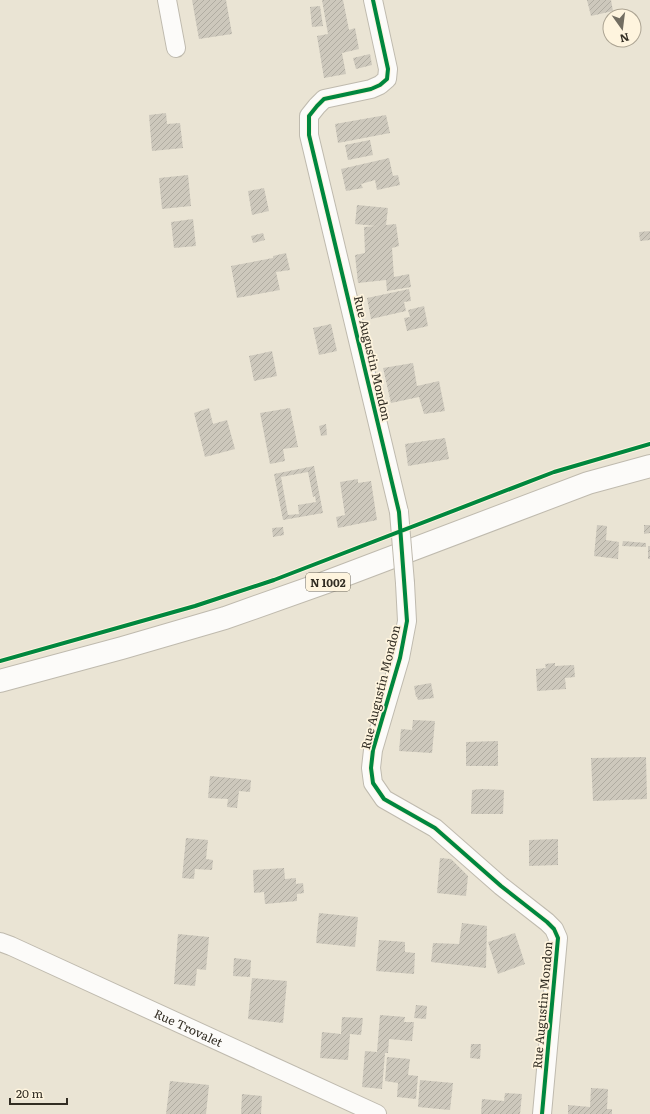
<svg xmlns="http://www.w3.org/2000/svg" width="650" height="1114" viewBox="0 0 650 1114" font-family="Literata,serif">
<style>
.building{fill:url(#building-hatch);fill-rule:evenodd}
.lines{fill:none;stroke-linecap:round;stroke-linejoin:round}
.street-casing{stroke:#bfbaae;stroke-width:20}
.primary-casing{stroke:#bfbaae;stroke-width:24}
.street{stroke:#fcfbf9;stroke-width:18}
.primary{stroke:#fcfbf9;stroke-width:22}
.street-bridge-casing{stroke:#bfbaae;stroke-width:20;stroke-linecap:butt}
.street-bridge{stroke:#fcfbf9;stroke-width:18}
.cycleway-casing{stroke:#fef4de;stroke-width:6}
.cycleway{stroke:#00873e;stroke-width:4}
.labels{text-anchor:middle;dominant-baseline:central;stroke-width:3.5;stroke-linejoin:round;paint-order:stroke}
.shield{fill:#fef4de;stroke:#6f695b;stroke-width:1}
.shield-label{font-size:11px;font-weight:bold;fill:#322d23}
.street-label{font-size:12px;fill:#322d23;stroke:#fef4de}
</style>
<defs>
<pattern id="building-hatch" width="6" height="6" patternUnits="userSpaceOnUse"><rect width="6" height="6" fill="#cdc8bc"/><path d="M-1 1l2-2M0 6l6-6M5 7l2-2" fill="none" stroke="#b0aca1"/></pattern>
</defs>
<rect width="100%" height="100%" fill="#eae4d4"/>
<!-- building -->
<path class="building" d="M 192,0 L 226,0 L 232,34 L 199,39 Z
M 322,0 L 343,0 L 349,30 L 355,28 L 359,49 L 342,53 L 346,74 L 324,78 L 317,36 L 328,34 Z
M 587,0 L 611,0 L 613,11 L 591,16 Z
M 320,6 L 323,26 L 312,27 L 310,7 Z
M 370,54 L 372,65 L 356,69 L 353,58 Z
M 166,113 L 167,124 L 180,123 L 183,148 L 152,151 L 149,115 Z
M 386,115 L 390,133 L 338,143 L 335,124 Z
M 370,140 L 373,155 L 348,160 L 345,145 Z
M 389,158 L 393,176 L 398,175 L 400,185 L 377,190 L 375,180 L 361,184 L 363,188 L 346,191 L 341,169 Z
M 188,175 L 191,206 L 162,209 L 159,178 Z
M 264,188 L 269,211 L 252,215 L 248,191 Z
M 357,205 L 388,208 L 386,225 L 396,224 L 399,246 L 392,248 L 394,277 L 409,274 L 411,287 L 387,291 L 386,280 L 358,283 L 355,255 L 365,253 L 364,227 L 376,226 L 355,224 Z
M 193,219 L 196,246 L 174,248 L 171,222 Z
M 650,231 L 650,240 L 640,241 L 639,232 Z
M 263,233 L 265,240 L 253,243 L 251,236 Z
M 286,253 L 290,270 L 276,272 L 280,290 L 237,298 L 231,266 L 273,258 L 273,256 Z
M 409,289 L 411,301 L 404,302 L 406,311 L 371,319 L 367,298 Z
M 424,306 L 428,326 L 407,331 L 404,318 L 410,317 L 408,310 Z
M 331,324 L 337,351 L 319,355 L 313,328 Z
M 272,351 L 277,376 L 254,381 L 249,356 Z
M 413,363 L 417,386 L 439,381 L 445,411 L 424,414 L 419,397 L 391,403 L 383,368 Z
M 209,408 L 213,424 L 227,420 L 235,449 L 205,457 L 194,413 Z
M 290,408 L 298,447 L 283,449 L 285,461 L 270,464 L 260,413 Z
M 326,424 L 327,435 L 321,436 L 319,426 Z
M 445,438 L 449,459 L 408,466 L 405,444 Z
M 314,466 L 323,513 L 283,520 L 274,474 ZM 308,472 L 313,497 L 315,496 L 316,502 L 298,505 L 299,514 L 288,515 L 281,477 Z
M 358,479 L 358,483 L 371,481 L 377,520 L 338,528 L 336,517 L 345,515 L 340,482 Z
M 597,525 L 607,526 L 606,540 L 619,542 L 618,559 L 594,556 Z
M 644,525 L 650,525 L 650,533 L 644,534 Z
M 283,527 L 284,535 L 273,537 L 272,528 Z
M 623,541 L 646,543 L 646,547 L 622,546 Z
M 648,546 L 650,546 L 650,559 L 648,559 Z
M 555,663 L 555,666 L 574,665 L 575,677 L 565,678 L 566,689 L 537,691 L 536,669 L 546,668 L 545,664 Z
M 431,683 L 434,698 L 418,700 L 417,697 L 416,697 L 414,686 Z
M 413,720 L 435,721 L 432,753 L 399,751 L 401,729 L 412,730 Z
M 498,741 L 498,766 L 466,766 L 466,742 Z
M 646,757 L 647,799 L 593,801 L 591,758 Z
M 210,776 L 251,780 L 250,792 L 239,791 L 237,808 L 227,807 L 228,799 L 208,798 Z
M 481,789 L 504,790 L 503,814 L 471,814 L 472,790 Z
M 186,838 L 208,840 L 206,859 L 213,860 L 212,870 L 195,869 L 194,879 L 182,878 Z
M 558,839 L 558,865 L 529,866 L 529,840 Z
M 440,858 L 451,859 L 468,876 L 466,896 L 437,893 Z
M 284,868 L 285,879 L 296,878 L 296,884 L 303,883 L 304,893 L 297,894 L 297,901 L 265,904 L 264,892 L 254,893 L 253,870 Z
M 319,913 L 358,917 L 355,947 L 316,943 Z
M 462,923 L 487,926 L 486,968 L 431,962 L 433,943 L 459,944 Z
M 515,933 L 525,964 L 498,974 L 488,942 Z
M 178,934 L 209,937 L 206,970 L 197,969 L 195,986 L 174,984 Z
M 379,940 L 405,942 L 405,952 L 415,953 L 414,974 L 376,971 Z
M 234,958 L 251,960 L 250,977 L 233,976 Z
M 252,978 L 287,981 L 283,1023 L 248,1019 Z
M 416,1005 L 427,1006 L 426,1019 L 414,1018 Z
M 380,1015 L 405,1017 L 404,1022 L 414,1022 L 412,1041 L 389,1039 L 388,1053 L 385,1053 L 382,1089 L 362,1087 L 365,1051 L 377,1052 Z
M 342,1017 L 363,1018 L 361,1035 L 350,1034 L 348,1060 L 320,1058 L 322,1032 L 341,1034 Z
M 471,1044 L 481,1044 L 480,1059 L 470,1058 Z
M 387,1057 L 410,1059 L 408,1075 L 418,1076 L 416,1099 L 397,1097 L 398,1083 L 385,1081 Z
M 420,1080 L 453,1083 L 450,1110 L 418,1107 Z
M 170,1081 L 209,1085 L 206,1114 L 166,1114 Z
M 591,1088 L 608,1089 L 607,1109 L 612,1109 L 612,1114 L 568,1114 L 568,1105 L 590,1107 Z
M 505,1093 L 522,1094 L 520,1114 L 481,1114 L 482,1099 L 504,1101 Z
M 242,1094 L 262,1096 L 261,1114 L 241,1114 Z"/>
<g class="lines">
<!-- street casing -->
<g class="street-casing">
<g id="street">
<path d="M 167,0 L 176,48"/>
<path d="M 373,0 L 388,69 L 387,79 L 380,85 L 371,89 L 324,99 L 317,106 L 309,116 L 309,135 L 399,512"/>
<path d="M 405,583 L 407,621 L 400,658 L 373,750 L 371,768 L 373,783 L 384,799 L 435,828 L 501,886 L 547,922 L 554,929 L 558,938 L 542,1114"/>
<path id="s1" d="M 0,942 L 11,946 L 377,1114"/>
</g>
</g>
<!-- primary casing -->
<g class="primary-casing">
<path id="primary" d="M 0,681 L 122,648 L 225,618 L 324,583 L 588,483 L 650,466"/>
</g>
<!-- street -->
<use href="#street" class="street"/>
<!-- primary -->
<use href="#primary" class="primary"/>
<!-- street-bridge casing -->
<g class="street-bridge-casing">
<path id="street-bridge" d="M 399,512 L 405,583"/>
</g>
<!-- street-bridge -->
<use href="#street-bridge" class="street-bridge"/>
<!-- cycleway casing -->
<g class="cycleway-casing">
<path id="cycleway" d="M 373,0 L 388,69 L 387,79 L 380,85 L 371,89 L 324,99 L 317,106 L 309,116 L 309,135 L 399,512 L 407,621 L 400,658 L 373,750 L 371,768 L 373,783 L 384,799 L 435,828 L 501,886 L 547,922 L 554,929 L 558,938 L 542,1114
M 0,661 L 195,606 L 274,580 L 554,472 L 650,444"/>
</g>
<!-- cycleway -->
<use href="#cycleway" class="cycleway"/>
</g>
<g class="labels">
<!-- shield labels -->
<rect class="shield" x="306" y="573" width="44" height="18" rx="3"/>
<g class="shield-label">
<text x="328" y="582">N 1002</text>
</g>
<!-- street labels -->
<g class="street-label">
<text transform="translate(373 358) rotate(77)">Rue Augustin Mondon</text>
<text transform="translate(380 687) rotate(-76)">Rue Augustin Mondon</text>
<text transform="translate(542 1005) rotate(-85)">Rue Augustin Mondon</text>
<text stroke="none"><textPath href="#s1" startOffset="207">Rue Trovalet</textPath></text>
</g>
</g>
<!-- north arrow -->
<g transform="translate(622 28) rotate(166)"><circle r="19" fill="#fef4de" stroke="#aca493"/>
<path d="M0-3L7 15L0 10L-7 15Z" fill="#726d61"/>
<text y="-6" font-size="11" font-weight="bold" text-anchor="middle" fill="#322d23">N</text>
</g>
<!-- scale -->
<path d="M10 1098v6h57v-6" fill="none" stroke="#322d23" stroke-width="2"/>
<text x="16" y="1098" font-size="12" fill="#322d23" stroke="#fef4de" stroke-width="3" paint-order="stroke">20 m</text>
</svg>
